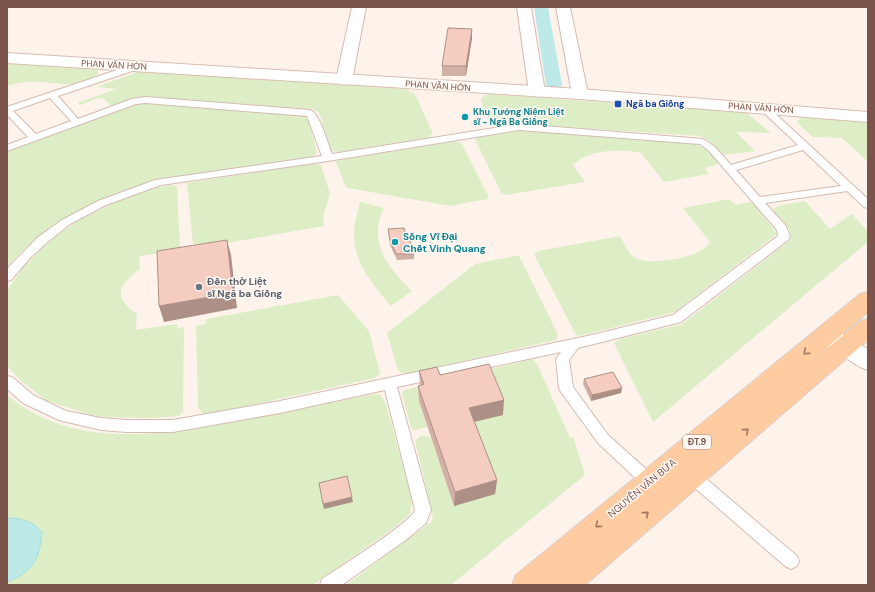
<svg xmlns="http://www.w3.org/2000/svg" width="875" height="592" viewBox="0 0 875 592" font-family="'DM Sans',sans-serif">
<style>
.green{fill:#ddeec7}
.water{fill:#bdeae9;stroke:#a2dddc}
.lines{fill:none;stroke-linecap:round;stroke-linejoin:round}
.canal{fill:#bdeae9;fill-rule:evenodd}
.lane-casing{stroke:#d4bbb1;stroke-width:2}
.street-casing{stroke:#d4bbb1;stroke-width:2}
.secondary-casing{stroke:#dabcb1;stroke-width:2}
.primary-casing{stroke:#dacfcd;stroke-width:2}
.lane{fill:#fff;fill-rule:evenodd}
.street{fill:#fff;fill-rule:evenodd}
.secondary{fill:#fff;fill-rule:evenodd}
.primary{fill:#ffcca1;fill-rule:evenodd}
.wall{fill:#d3b0a5}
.shaded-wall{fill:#ac9086}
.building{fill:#f5cdc0;stroke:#ac9086}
.oneway{stroke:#a37865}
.transit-dot{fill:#1a4fb4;stroke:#fff8f3;stroke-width:1.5}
.culture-dot{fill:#0f9aa8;stroke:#fff8f3;stroke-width:1.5}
.worship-dot{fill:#6b7280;stroke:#fff8f3;stroke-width:1.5}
.labels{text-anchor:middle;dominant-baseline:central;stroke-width:3;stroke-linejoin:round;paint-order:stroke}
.far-street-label{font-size:9px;fill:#7c544b;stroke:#fff8f3}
.far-transit-label{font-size:9px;font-weight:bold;fill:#164399;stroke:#fff8f3;text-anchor:start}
.far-culture-label{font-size:9px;font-weight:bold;fill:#0d838f;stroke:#fff8f3;text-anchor:start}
.shield{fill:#fff8f3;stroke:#a3857d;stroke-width:1}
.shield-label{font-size:9px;font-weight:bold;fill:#7c544b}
.culture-label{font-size:10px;font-weight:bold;fill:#0d838f;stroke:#fff8f3;text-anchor:start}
.worship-label{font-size:10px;font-weight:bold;fill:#5b616d;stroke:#fff8f3;text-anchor:start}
.street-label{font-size:10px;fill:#7c544b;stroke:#fff8f3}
</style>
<rect width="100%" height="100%" fill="#fef3eb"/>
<!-- green -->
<path class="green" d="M 7,63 L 97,68 L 99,72 C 83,93 50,80 29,82 C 22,82 14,84 7,86 Z
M 140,71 L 405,89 L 415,94 L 433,134 L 427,138 L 337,152 L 332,151 L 331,149 L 319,113 L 313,109 L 148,97 L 139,97 L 113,108 L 104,99 L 98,98 L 81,105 L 77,103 L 116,89 L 96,87 Z
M 487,94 L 731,111 L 747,113 L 771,133 L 736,132 L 755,151 L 726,155 C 715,151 713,140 699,136 L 521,124 C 514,125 508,127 501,128 C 488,129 483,109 481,99 Z
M 141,103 L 305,115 L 308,118 L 317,151 L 316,154 L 309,158 L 160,179 C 102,195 47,220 7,267 L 7,151 Z
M 805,116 L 868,120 L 868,162 L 842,138 L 813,137 L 798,124 L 797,121 Z
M 522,130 L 693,143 L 707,150 L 718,163 L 717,165 L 705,168 L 709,174 L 664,182 L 641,153 C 620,149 589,149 573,165 L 585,182 L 506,195 L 501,193 L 475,139 L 479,137 Z
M 457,141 L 462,144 L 489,197 L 487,199 L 450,206 L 348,188 L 345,186 L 336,162 L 339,160 Z
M 314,163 L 321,165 L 330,194 L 323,217 L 324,226 L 199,248 L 198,243 L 193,244 L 187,183 Z
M 171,185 L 177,186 L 180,247 L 173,251 L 139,256 L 140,269 C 118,286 112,296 137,314 L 136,330 L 177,324 L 177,328 L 184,327 L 183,412 L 179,416 L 153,418 L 105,417 L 88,414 L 47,401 L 20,380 L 7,366 L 7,290 L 24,266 L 53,238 L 79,220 L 124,198 L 153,188 Z
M 729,199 L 736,205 L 750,202 L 755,205 L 777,234 L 675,312 L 580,336 L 576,335 L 535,256 L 535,253 L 538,251 L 620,236 C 624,242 628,253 634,257 C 649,267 702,258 710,242 L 683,208 Z
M 805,201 L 830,229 L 852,214 L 868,232 L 868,242 L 653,422 L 614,343 L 620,339 L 682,324 L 789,241 C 795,230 781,219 774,211 L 774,208 L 781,205 Z
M 360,202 L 384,208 C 367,242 388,268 412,291 L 391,306 C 375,287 356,266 354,239 C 353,227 357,214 360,202 Z
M 515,256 L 519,256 L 521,259 L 558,335 L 556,340 L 407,374 L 401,373 L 398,370 L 387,333 L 475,264 Z
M 338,295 L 369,331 L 380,373 L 375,378 L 210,414 L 202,413 L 198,407 L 196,326 L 206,324 L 206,319 Z
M 533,359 L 538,366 L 570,438 L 573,436 L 585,475 L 451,585 L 346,585 L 431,522 L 433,517 L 416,445 L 415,441 L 421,436 L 427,436 L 431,438 L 454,506 L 419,401 L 427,427 L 412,431 L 402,394 L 404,390 Z
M 380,394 L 386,404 L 412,500 L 410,514 L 395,527 L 313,585 L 7,585 L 7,395 C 69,446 145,437 219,424 C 250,419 281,414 311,407 C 334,403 357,396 380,394 Z"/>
<!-- water -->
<path class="water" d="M 13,518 C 25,520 33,522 42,532 C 40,559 32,572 7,582 L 7,519 Z"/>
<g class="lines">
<!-- canal -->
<path class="canal" d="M 534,7 L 548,7 L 562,85 L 560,88 L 554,90 L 548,88 L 546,85 Z"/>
<!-- lane casing -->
<g class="lane-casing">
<path id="lane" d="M 138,63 L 141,64 L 142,66 L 141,68 L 58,96 L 78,119 L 132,99 L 146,97 L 310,110 C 320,113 328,145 332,154 L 519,124 L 703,139 L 715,147 L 731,165 L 798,145 L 762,111 L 760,109 L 762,107 L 768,107 L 868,199 L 868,208 L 864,207 L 847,191 L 765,203 L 786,226 L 790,237 L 788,240 L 681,322 L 578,348 L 569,360 L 573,387 L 608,435 L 657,479 L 659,484 L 657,489 L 652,491 L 647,489 L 598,443 L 561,392 L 559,388 L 556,359 L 561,352 L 397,387 L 431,510 L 426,523 L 407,539 L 342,585 L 320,585 L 322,579 C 337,569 412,522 415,510 L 385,390 L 280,413 L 173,432 L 127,432 L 101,430 L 59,420 L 23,403 L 7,389 L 7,376 L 12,377 L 33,395 L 66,411 L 101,418 L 127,420 L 173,420 L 280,401 L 592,335 L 673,315 L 778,236 L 777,230 L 709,151 L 700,144 L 519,130 L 328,161 L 161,185 L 106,205 L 70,224 L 45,244 L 30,258 L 11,280 L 7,281 L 7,269 L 37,238 L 62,220 L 98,201 L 155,180 L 322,156 L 307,116 L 146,103 L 136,104 L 7,151 L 7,145 L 28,137 L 7,115 L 7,107 ZM 50,98 L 71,121 L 36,134 L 13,111 ZM 803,150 L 841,186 L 760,197 L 736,170 Z
M 692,470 L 697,471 L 797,556 L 799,561 L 797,566 L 791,569 L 785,566 L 687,481 L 685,476 L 687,471 Z"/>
</g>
<!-- street casing -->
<g class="street-casing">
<path id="street" d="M 352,7 L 366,7 L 352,80 L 350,83 L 344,85 L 338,83 L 336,80 Z
M 517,7 L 531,7 L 545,92 L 543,95 L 537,97 L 531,95 L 529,92 Z
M 556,7 L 570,7 L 588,94 L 586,97 L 580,99 L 574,97 L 572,94 Z
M 829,328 L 837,331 L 868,349 L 868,370 L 860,367 L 821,343 L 817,337 L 821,331 Z"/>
</g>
<!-- secondary casing -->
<g class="secondary-casing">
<path id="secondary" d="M 7,53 L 580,89 L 868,112 L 868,122 L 580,99 L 7,63 Z"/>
</g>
<!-- primary casing -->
<g class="primary-casing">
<path id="primary" d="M 868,292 L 868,312 L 801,370 L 860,321 L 868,319 L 868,340 L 585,585 L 512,585 L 516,575 L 860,294 Z"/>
</g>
<!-- lane -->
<use href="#lane" class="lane"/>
<!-- street -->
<use href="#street" class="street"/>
<!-- secondary -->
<use href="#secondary" class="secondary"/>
<!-- primary -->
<use href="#primary" class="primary"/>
</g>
<!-- wall -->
<path class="wall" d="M 472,29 L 472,38 L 466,76 L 442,76 L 442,66 Z
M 388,229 L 414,254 L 414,259 L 397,260 L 390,245 Z
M 419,371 L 440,375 L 503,415 L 474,422 L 497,480 L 495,494 L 454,506 L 419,401 L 418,386 L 420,385 Z
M 584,379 L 622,388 L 621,393 L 591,401 L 583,384 Z"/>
<!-- shaded-wall -->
<path class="shaded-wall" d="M 472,29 L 472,38 L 466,76 L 466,66 Z
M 227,240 L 231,255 L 237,308 L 164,322 L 159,306 Z
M 622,388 L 621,393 L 591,401 L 592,395 Z
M 504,400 L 503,415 L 469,423 L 469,408 Z
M 497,480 L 495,494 L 454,506 L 455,492 Z
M 352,497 L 353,502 L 324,509 L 323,504 Z"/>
<!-- building -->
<path class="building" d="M 448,28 L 472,29 L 466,66 L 442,66 Z
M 404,228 L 407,237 L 409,237 L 414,254 L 396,254 L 390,240 L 388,229 Z
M 227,240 L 233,293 L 159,306 L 157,251 Z
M 489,364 L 504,400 L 469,408 L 497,480 L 455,492 L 418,386 L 424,384 L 419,371 L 437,367 L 440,375 Z
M 613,372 L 622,388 L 592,395 L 584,379 Z
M 347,476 L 352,497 L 323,504 L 319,483 Z"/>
<!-- one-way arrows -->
<defs><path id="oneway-chevron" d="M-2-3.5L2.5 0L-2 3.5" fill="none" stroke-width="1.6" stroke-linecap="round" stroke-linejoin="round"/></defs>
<g class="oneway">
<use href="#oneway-chevron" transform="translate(806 352) rotate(140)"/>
<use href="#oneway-chevron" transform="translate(746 431) rotate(-40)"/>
<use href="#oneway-chevron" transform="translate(646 514) rotate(-40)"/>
<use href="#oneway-chevron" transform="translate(598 525) rotate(140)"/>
</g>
<!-- markers -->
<rect class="transit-dot" x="614" y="100" width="8" height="8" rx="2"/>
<g class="culture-dot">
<circle cx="465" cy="117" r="4"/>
<circle cx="395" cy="242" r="4"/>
</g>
<circle class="worship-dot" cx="199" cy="287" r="4"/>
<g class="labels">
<!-- far-street labels -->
<g class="far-street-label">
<text transform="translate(114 65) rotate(3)">PHAN VĂN HỚN</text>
<text transform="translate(438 86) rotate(4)">PHAN VĂN HỚN</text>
<text transform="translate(761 108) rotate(4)">PHAN VĂN HỚN</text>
</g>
<!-- far-transit labels -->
<g class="far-transit-label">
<text x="626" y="104">Ngã ba Giồng</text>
</g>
<!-- far-culture labels -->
<g class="far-culture-label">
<text x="473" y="112">Khu Tưởng Niệm Liệt<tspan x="473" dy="10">sĩ - Ngã Ba Giồng</tspan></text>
</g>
<!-- shield labels -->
<rect class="shield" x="683" y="435" width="28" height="14" rx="3"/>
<g class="shield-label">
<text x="697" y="442">ĐT.9</text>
</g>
<!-- culture labels -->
<g class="culture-label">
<text x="403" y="236">Sống Vĩ Đại<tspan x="403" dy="12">Chết Vinh Quang</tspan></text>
</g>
<!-- worship labels -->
<g class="worship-label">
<text x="207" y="281">Đền thờ Liệt<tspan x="207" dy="12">sĩ Ngã ba Giồng</tspan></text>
</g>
<!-- street labels -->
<g class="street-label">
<text transform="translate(642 488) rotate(-40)">NGUYỄN VĂN BỨA</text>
</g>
</g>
<!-- border -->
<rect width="875" height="592" fill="none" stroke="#7c544b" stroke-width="16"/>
</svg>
